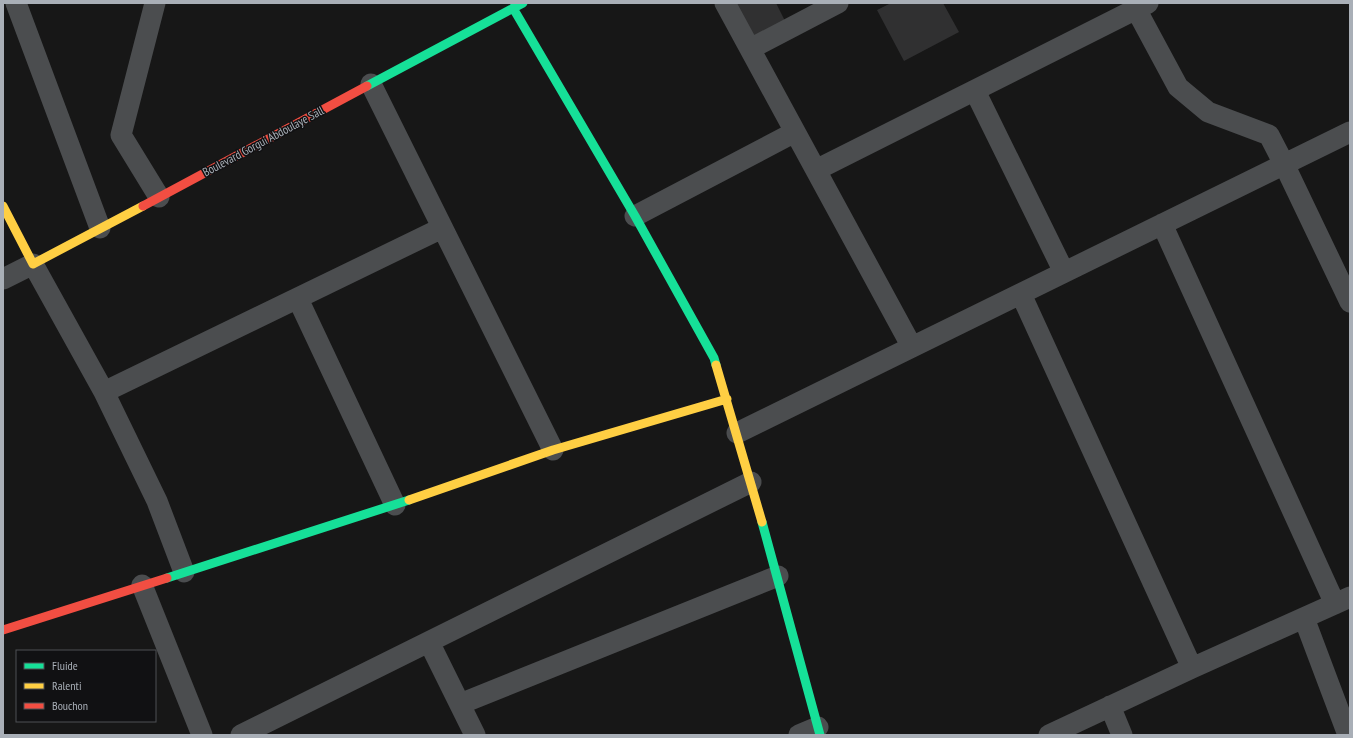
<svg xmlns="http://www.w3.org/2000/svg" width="1353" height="738" viewBox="0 0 1353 738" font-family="'PT Sans Narrow',sans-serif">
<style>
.building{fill:#303031}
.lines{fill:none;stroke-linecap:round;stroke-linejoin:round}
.street{stroke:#4b4d4f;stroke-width:21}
.fast{stroke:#16e098;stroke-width:9}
.slow{stroke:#ffcf43;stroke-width:9}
.jam{stroke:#f24e42;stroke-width:9}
.labels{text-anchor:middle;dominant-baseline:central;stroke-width:3;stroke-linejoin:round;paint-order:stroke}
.street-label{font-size:12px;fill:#a9afb7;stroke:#111113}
</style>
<rect width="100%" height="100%" fill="#171717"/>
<!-- building -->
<path class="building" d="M 731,3 L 776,3 L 785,21 L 748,39 Z
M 891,3 L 943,3 L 959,32 L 904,61 L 877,10 Z"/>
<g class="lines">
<!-- street -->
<path class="street" d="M 16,3 L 100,228
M 155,3 L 121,135 L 159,197
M 725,3 L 750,49 L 838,3
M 1136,9 L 1178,87 L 1208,112 L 1269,135 L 1284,164 L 1350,302
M 750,49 L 912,347
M 371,84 L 553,450
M 975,91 L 1064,272
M 816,170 L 1148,3
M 635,216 L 795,132
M 1162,224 L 1335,604
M 3,279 L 33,264 L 104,392 L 157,501 L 184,572
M 1021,294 L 1192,668
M 298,299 L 395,505
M 104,392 L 442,228
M 737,433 L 1350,132
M 142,585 L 202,735
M 1304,618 L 1348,735
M 429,642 L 475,735
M 460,704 L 778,576
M 1110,706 L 1122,735
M 241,735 L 751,482
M 799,735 L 818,727
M 1049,735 L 1192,668 L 1350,597"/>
<!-- fast -->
<path class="fast" d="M 513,8 L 635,216 L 714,358 L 716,365
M 367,86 L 523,3
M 762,522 L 820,735
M 167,578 L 409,500"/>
<!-- slow -->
<path class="slow" d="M 3,206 L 33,264 L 143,206
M 716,365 L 762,522
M 409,500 L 553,450 L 727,399"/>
<!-- jam -->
<path class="jam" d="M 143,206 L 367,86
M 3,630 L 167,578"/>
</g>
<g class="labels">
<!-- street labels -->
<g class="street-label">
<text transform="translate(263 141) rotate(-28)">Boulevard Gorgui Abdoulaye Sall</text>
</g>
</g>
<!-- border -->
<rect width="1353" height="738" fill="none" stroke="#a9afb7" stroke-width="8"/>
<!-- legend -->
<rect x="16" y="650" width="140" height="72" fill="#111113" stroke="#4e5055"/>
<rect x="24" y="663" width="20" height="6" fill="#16e098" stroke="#4e5055"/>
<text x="52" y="670" font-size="12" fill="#a9afb7">Fluide</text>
<rect x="24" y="683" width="20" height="6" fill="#ffcf43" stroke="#4e5055"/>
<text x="52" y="690" font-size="12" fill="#a9afb7">Ralenti</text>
<rect x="24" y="703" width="20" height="6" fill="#f24e42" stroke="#4e5055"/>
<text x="52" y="710" font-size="12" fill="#a9afb7">Bouchon</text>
</svg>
